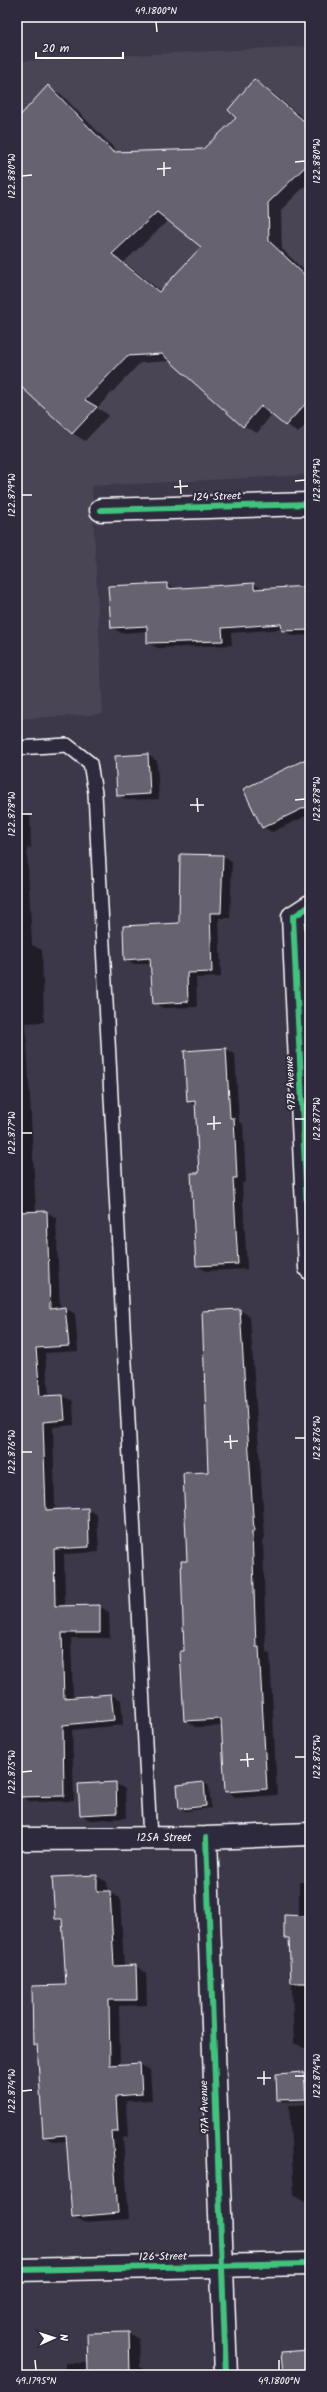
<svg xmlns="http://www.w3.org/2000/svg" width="327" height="2392" viewBox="0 0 327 2392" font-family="Kalam,sans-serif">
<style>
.built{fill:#494455}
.shadow{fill:#0007;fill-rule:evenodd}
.building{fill:#666270;stroke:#fff;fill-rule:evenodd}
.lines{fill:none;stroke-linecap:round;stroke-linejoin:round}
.service-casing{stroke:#fff;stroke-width:16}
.minor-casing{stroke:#fff;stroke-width:25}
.service{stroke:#2f2a3d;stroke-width:13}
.minor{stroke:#2f2a3d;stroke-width:22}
.cycleway-casing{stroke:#2f2a3d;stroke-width:8}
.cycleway{stroke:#40c37c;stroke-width:6}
.ticks{fill:none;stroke:#fff;stroke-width:1.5}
.labels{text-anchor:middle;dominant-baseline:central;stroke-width:4;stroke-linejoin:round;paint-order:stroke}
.street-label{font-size:11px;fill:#fff;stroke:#2f2a3d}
.neatline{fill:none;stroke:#fff;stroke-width:1.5}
.ticks-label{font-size:10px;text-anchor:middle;fill:#fff}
</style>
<rect width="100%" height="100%" fill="#3c3749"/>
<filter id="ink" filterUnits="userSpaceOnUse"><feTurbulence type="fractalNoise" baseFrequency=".025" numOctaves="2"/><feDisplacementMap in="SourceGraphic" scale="8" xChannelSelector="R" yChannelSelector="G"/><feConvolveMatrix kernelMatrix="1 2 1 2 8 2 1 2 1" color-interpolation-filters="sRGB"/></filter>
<g filter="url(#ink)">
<!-- built -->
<path class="built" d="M 310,46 L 310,475 L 92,486 L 103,714 L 17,719 L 17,61 Z"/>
<!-- shadow -->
<path class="shadow" d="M 254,80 L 267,88 L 310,124 L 310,181 L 281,210 L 282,249 L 310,276 L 310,420 L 298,433 L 272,414 L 257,433 L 244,426 L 171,361 L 140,363 L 97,408 L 109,415 L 85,441 L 72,433 L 17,381 L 17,121 L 48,87 L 61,94 L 119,153 L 204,150 L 237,118 ZM 169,220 L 202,247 L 161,291 L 124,262 Z
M 167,584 L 176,589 L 254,584 L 263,589 L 310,587 L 310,635 L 292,636 L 283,629 L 231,633 L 232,645 L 158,648 L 148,643 L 148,631 L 121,633 L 112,627 Z
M 148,755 L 157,761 L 159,799 L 127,800 L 118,795 L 116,757 Z
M 310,758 L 310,814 L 272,832 L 263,827 Z
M 17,811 L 30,816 L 31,848 L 27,848 L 32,945 L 42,950 L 44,1022 L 26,1023 L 36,1213 L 47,1212 L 56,1218 L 60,1309 L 65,1308 L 75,1314 L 78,1351 L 45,1353 L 49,1397 L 63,1396 L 73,1401 L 74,1425 L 53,1427 L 55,1510 L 87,1509 L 97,1515 L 99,1552 L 64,1554 L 65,1607 L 99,1606 L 109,1612 L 110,1638 L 71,1638 L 73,1698 L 111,1695 L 121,1700 L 123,1725 L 72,1730 L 74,1801 L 31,1802 L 21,1796 L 21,1724 L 17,1722 Z
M 223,856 L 232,861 L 230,918 L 219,918 L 221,977 L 196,978 L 197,1007 L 163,1008 L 154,1003 L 152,964 L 134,964 L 125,959 L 180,924 Z
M 226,1049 L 235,1055 L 239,1122 L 243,1124 L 246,1182 L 242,1183 L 247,1269 L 206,1271 L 197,1266 L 200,1174 L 197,1106 L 188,1101 Z
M 240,1310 L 250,1317 L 265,1538 L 263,1538 L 266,1652 L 270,1654 L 277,1795 L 237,1798 L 226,1791 L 222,1726 L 196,1727 L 185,1721 L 185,1652 L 188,1562 L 209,1473 Z
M 115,1783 L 125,1789 L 126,1818 L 90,1820 L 81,1815 Z
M 204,1783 L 209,1786 L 211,1808 L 185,1811 L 180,1808 Z
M 96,1876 L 107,1882 L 108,1892 L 120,1898 L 124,1967 L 136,1966 L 146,1973 L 147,2005 L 119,2006 L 120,2066 L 139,2064 L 150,2070 L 152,2100 L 126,2101 L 128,2137 L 123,2138 L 129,2219 L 84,2222 L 73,2216 L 67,2141 L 54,2142 L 44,2136 L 38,2046 L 34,2044 L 67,1986 L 64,1923 L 56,1919 Z
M 299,1882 L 310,1882 L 310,2048 L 304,2048 L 294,2043 L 290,1940 L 285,1937 L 299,1916 Z
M 304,2073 L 309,2076 L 310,2101 L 283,2102 L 278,2099 Z
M 310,2104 L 310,2201 L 305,2201 L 294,2195 L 289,2105 Z
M 129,2333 L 139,2339 L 140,2367 L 149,2372 L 149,2375 L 65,2375 L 65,2363 L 89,2363 L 88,2334 Z"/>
<!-- building -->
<path class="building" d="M 254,79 L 310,126 L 310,162 L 268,203 L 269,241 L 310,280 L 310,399 L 285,426 L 261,406 L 243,427 L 162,354 L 127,356 L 85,400 L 97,407 L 72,434 L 17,383 L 17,119 L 48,85 L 113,152 L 203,149 L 236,118 L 228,110 ZM 157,212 L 201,247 L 159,292 L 112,254 Z
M 167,583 L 167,589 L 254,583 L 254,589 L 310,586 L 310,630 L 282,631 L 281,624 L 222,628 L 223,641 L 147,643 L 147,626 L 111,628 L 108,586 Z
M 148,754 L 150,794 L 117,796 L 115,756 Z
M 310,757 L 310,805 L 262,828 L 243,789 Z
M 180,854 L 223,855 L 221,913 L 210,913 L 212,972 L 187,973 L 188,1002 L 153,1004 L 150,958 L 124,960 L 123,926 L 179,923 Z
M 226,1048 L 230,1118 L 234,1118 L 237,1178 L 233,1178 L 238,1264 L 196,1266 L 191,1173 L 199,1173 L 195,1101 L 187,1102 L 184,1051 Z
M 47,1211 L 50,1309 L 65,1307 L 69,1346 L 36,1348 L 40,1396 L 63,1395 L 65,1420 L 43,1422 L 46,1510 L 88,1508 L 89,1547 L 54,1549 L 55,1606 L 100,1605 L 100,1633 L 62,1633 L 64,1698 L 111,1694 L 114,1720 L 63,1725 L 64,1796 L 20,1797 L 20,1721 L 17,1721 L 17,1212 Z
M 240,1309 L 254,1532 L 252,1532 L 256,1647 L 259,1647 L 267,1789 L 225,1792 L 221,1719 L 184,1721 L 180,1651 L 184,1651 L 181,1561 L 187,1561 L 183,1473 L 208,1472 L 202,1311 Z
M 116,1782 L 117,1813 L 80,1815 L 78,1784 Z
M 204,1782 L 206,1806 L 179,1809 L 177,1785 Z
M 97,1875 L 97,1891 L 110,1891 L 114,1966 L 136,1965 L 137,2000 L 109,2000 L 110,2065 L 140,2063 L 142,2094 L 116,2096 L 118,2132 L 112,2132 L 118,2213 L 72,2217 L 66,2135 L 43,2137 L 37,2044 L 33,2045 L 32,1986 L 66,1985 L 62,1919 L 55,1919 L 52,1877 Z
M 284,1915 L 310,1916 L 310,1983 L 291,1983 L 289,1938 L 284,1938 Z
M 304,2072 L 306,2099 L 277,2100 L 276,2074 Z
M 129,2332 L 130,2375 L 88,2375 L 87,2333 Z
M 310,2350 L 310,2375 L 283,2375 L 281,2352 Z"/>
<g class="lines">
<!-- service casing -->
<g class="service-casing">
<path id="service" d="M 17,748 L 67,745 L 90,763 L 95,793 L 150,1838"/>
</g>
<!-- minor casing -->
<g class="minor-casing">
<path id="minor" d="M 101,510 L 310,504
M 310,906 L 293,917 L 310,1268
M 206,1838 L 226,2375
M 17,1839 L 206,1838 L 310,1834
M 17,2270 L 310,2264"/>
</g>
<!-- service -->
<use href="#service" class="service"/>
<!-- minor -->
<use href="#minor" class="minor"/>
<!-- cycleway casing -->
<g class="cycleway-casing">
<path id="cycleway" d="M 101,510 L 310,504
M 310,906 L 293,917 L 310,1268
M 206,1838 L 226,2375
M 17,2270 L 310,2264"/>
</g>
<!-- cycleway -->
<use href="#cycleway" class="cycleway"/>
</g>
</g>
<!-- ticks -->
<path class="ticks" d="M 156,22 L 157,32M 164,162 L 164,176M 295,162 L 305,161M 157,169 L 171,168M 22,176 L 32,175M 180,480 L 181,494M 295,481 L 305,480M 174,487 L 188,486M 22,495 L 32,495M 197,798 L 198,812M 295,800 L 305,799M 190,805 L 204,805M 22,814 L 32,814M 214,1116 L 214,1130M 295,1119 L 305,1119M 207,1124 L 221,1123M 22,1133 L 32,1133M 230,1435 L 231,1449M 295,1438 L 305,1438M 224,1442 L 238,1441M 22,1452 L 32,1452M 247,1753 L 248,1767M 295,1757 L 305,1757M 240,1760 L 254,1759M 22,1772 L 32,1771M 264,2071 L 264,2085M 295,2076 L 305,2076M 257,2078 L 271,2078M 22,2091 L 32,2090M 35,2360 L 36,2370M 279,2360 L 279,2370"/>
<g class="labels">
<!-- street labels -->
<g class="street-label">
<text transform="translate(217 497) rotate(-2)">124 Street</text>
<text transform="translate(291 1083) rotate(-93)">97B Avenue</text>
<text x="164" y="1838">125A Street</text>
<text transform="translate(205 2107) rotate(-92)">97A Avenue</text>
<text transform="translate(163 2257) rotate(-1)">126 Street</text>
</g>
</g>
<!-- margin -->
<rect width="327" height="2392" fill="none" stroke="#2f2a3d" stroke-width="44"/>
<!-- north arrow -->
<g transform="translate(54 2338) rotate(87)" stroke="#2f2a3d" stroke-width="3" paint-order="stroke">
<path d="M0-3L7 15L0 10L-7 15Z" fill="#ffffff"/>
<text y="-6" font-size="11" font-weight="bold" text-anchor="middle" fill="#ffffff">N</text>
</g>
<!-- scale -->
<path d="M36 52v6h87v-6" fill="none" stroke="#ffffff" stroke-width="2"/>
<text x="42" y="52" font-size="12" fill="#ffffff" stroke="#2f2a3d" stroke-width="3" paint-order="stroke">20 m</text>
<rect x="22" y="22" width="283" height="2348" class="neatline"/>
<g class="ticks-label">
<text x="156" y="14">49.1800°N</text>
<text transform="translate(316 161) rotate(-90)" y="4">122.880°W</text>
<text transform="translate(11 176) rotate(-90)" y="4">122.880°W</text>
<text transform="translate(316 480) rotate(-90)" y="4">122.879°W</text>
<text transform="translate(11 495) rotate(-90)" y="4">122.879°W</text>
<text transform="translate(316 799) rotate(-90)" y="4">122.878°W</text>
<text transform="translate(11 814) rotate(-90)" y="4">122.878°W</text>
<text transform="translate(316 1119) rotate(-90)" y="4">122.877°W</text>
<text transform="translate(11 1133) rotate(-90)" y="4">122.877°W</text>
<text transform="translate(316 1438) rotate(-90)" y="4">122.876°W</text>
<text transform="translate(11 1452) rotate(-90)" y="4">122.876°W</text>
<text transform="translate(316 1757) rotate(-90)" y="4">122.875°W</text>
<text transform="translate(11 1772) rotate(-90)" y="4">122.875°W</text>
<text transform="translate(316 2076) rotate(-90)" y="4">122.874°W</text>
<text transform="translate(11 2091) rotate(-90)" y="4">122.874°W</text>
<text x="36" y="2384">49.1795°N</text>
<text x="279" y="2384">49.1800°N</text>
</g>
</svg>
